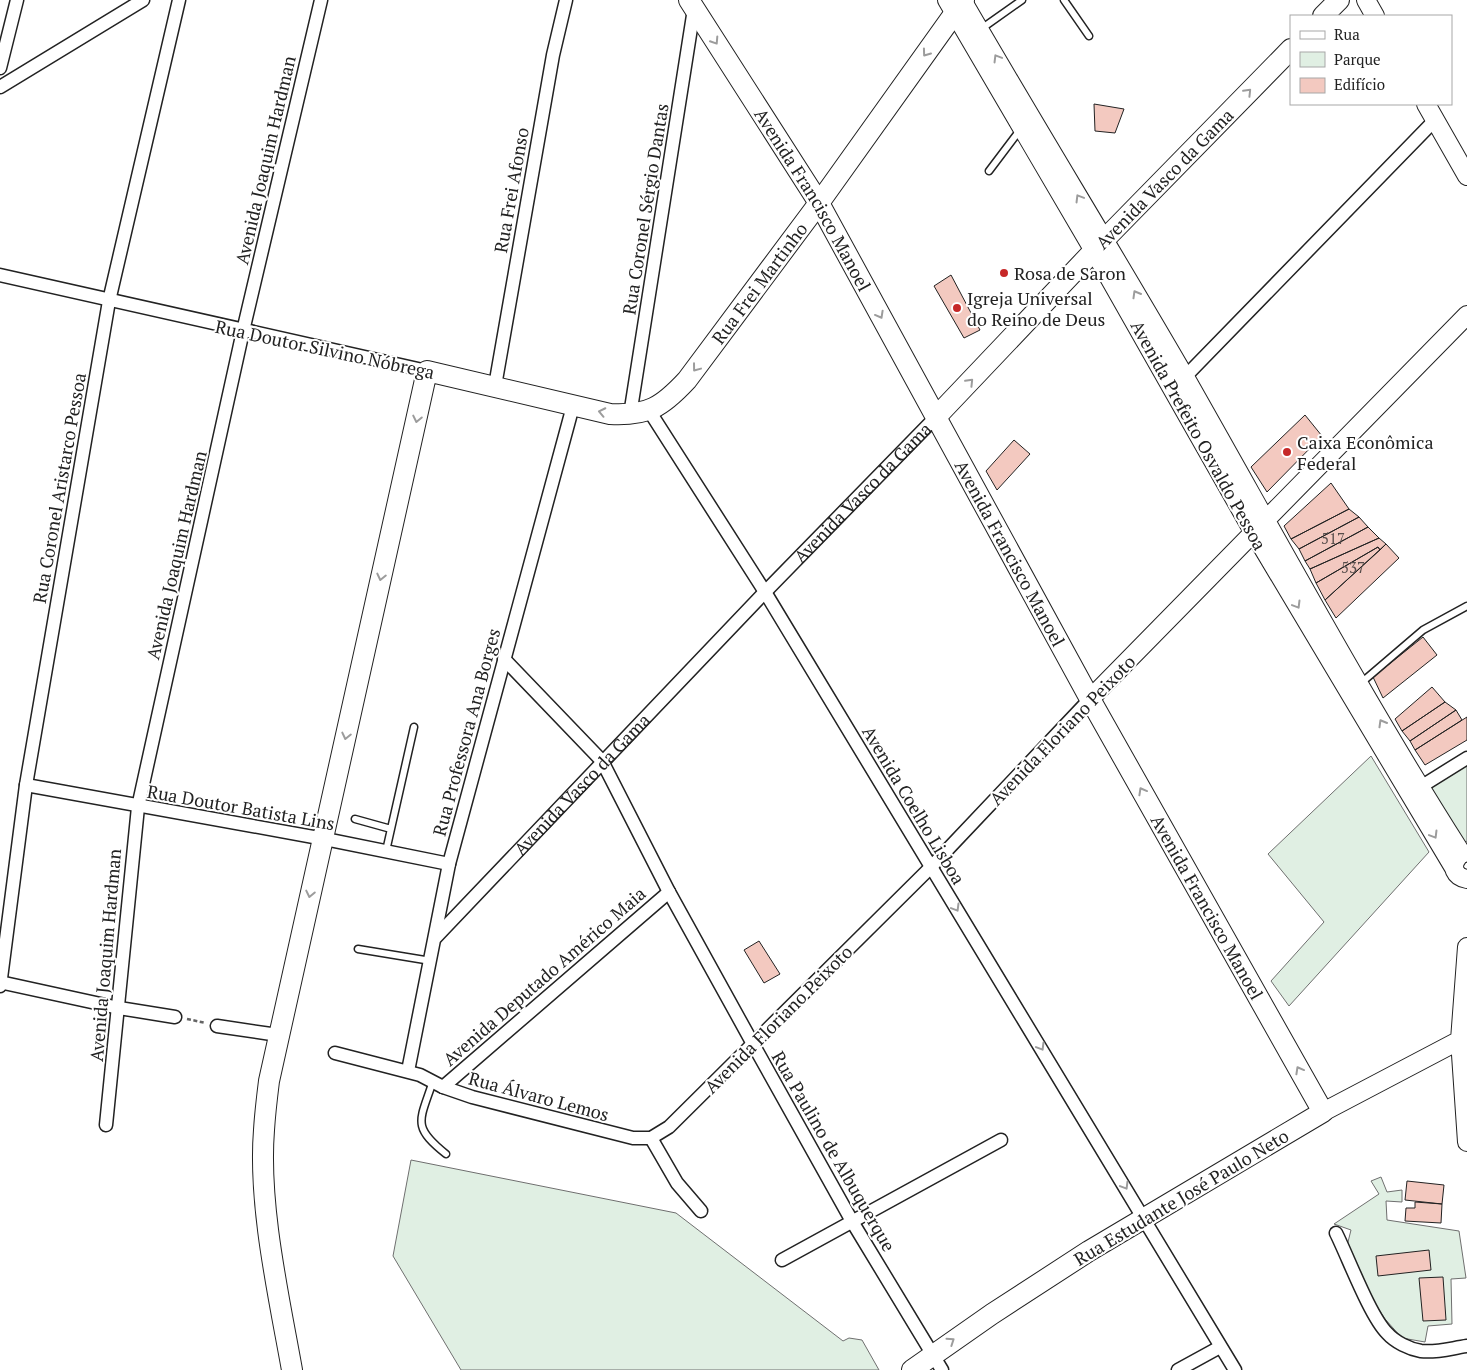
<svg xmlns="http://www.w3.org/2000/svg" width="1467" height="1370" viewBox="0 0 1467 1370" font-family="'PT Serif',serif">
<style>
.green{fill:#e0efe3;stroke:#6f6f6f}
.building{fill:#f3c9c0;stroke:#222}
.lines{fill:none;stroke-linecap:round;stroke-linejoin:round}
.lane-casing{stroke:#222;stroke-width:9}
.street-casing{stroke:#222;stroke-width:15}
.secondary-casing{stroke:#222;stroke-width:20}
.primary-casing{stroke:#222;stroke-width:22}
.path{stroke:#646464;stroke-width:2.5;stroke-dasharray:4 2.5;stroke-linecap:butt}
.lane{stroke:#fff;stroke-width:6}
.street{stroke:#fff;stroke-width:12}
.secondary{stroke:#fff;stroke-width:18}
.primary{stroke:#fff;stroke-width:20}
.oneway{stroke:#9c9c9c}
.poi-dot{fill:#c62828;stroke:#fff;stroke-width:2}
.labels{text-anchor:middle;dominant-baseline:central;stroke-width:4;stroke-linejoin:round;paint-order:stroke}
.number-label{font-size:15px;fill:#564c4a}
.street-label{font-size:18px;fill:#222;stroke:#fff}
.poi-label{font-size:18px;fill:#222;stroke:#fff;text-anchor:start}
</style>
<rect width="100%" height="100%" fill="#fff"/>
<!-- green -->
<path class="green" d="M 1371,756 L 1429,852 L 1289,1006 L 1271,981 L 1324,922 L 1268,854 Z
M 1467,758 L 1467,842 L 1463,841 L 1428,789 Z
M 411,1160 L 676,1213 L 843,1341 L 849,1338 L 862,1340 L 879,1370 L 461,1370 L 393,1256 Z
M 1381,1177 L 1387,1192 L 1402,1190 L 1402,1202 L 1386,1201 L 1387,1220 L 1459,1231 L 1466,1278 L 1451,1279 L 1452,1324 L 1428,1326 L 1425,1342 L 1402,1338 L 1385,1319 L 1370,1296 L 1347,1246 L 1351,1230 L 1334,1224 L 1379,1194 L 1371,1181 Z"/>
<!-- building -->
<path class="building" d="M 1094,104 L 1124,109 L 1115,133 L 1095,131 Z
M 951,275 L 980,330 L 964,338 L 934,286 Z
M 1305,415 L 1322,436 L 1267,492 L 1251,467 Z
M 1014,440 L 1030,454 L 997,490 L 986,471 Z
M 1331,483 L 1349,509 L 1291,539 L 1284,526 Z
M 1349,509 L 1359,517 L 1299,549 L 1291,539 Z
M 1359,517 L 1368,527 L 1305,561 L 1299,549 Z
M 1368,527 L 1379,538 L 1310,569 L 1305,561 Z
M 1379,538 L 1386,544 L 1380,550 L 1378,547 L 1316,583 L 1310,569 Z
M 1386,544 L 1399,558 L 1336,618 L 1325,600 Z
M 1378,547 L 1380,550 L 1325,600 L 1316,583 Z
M 1423,637 L 1437,655 L 1383,698 L 1373,677 Z
M 1432,687 L 1445,702 L 1402,731 L 1395,719 Z
M 1445,702 L 1456,710 L 1410,741 L 1402,731 Z
M 1456,710 L 1462,720 L 1415,750 L 1410,741 Z
M 1467,717 L 1467,740 L 1425,765 L 1415,750 Z
M 759,941 L 780,974 L 764,983 L 744,950 Z
M 1407,1181 L 1444,1185 L 1442,1204 L 1405,1200 Z
M 1415,1202 L 1442,1204 L 1441,1223 L 1405,1221 L 1406,1208 L 1415,1208 Z
M 1429,1250 L 1431,1270 L 1378,1276 L 1376,1256 Z
M 1443,1277 L 1446,1320 L 1423,1321 L 1419,1278 Z"/>
<g class="lines">
<!-- lane casing -->
<g class="lane-casing">
<path id="lane" d="M 1064,0 L 1089,36
M 981,29 L 1022,0
M 989,171 L 1020,130
M 1361,683 L 1423,630 L 1467,606
M 355,819 L 391,829
M 386,851 L 414,727
M 358,949 L 431,961
M 433,1081 C 420,1121 411,1126 446,1154"/>
</g>
<!-- street casing -->
<g class="street-casing">
<g id="street">
<path d="M 0,68 L 17,0"/>
<path d="M 0,87 L 143,0"/>
<path d="M 0,275 L 427,371"/>
<path d="M 1181,381 L 1435,120"/>
<path d="M 495,386 L 553,55 L 566,0"/>
<path d="M 650,412 L 765,592 L 1235,1370"/>
<path d="M 630,415 L 694,9"/>
<path d="M 504,659 L 602,761 L 669,892 L 753,1044 L 853,1223 L 942,1370"/>
<path d="M 26,785 L 330,840 L 449,864"/>
<path d="M 1414,791 L 1467,758"/>
<path id="s1" d="M 436,937 L 765,592 L 936,417"/>
<path d="M 0,982 L 119,1008 L 175,1017"/>
<path d="M 0,986 L 26,785 L 109,301 L 179,0"/>
<path d="M 217,1026 L 278,1035"/>
<path d="M 335,1053 L 420,1075 L 443,1087 L 472,1097 L 633,1138 L 651,1138 L 669,1127 L 931,867 L 1090,699"/>
<path d="M 408,1071 L 449,864 L 573,406"/>
<path d="M 443,1087 L 669,892"/>
<path d="M 106,1125 L 138,807 L 243,331 L 321,0"/>
<path d="M 651,1138 L 677,1183 L 701,1211"/>
<path d="M 1336,1233 C 1348,1257 1370,1316 1387,1333 C 1395,1342 1409,1349 1421,1351 C 1436,1353 1452,1348 1467,1346"/>
<path d="M 782,1260 L 1001,1140"/>
<path d="M 1178,1370 L 1220,1347"/>
</g>
</g>
<!-- secondary casing -->
<g class="secondary-casing">
<path id="secondary" d="M 947,0 L 1094,251 L 1254,533 L 1454,868
M 962,0 C 1035,126 1112,251 1185,377 C 1276,537 1363,699 1462,854
M 1366,0 L 1375,16
M 1426,104 L 1467,176
M 1090,699 L 1467,315
M 1458,857 C 1450,867 1455,877 1467,879
M 1467,947 L 1460,1040 L 1467,1142
M 1323,1112 L 1460,1040"/>
</g>
<!-- primary casing -->
<g class="primary-casing">
<g id="primary">
<path id="s2" d="M 689,0 L 819,203 L 1090,699 L 1323,1112 L 1089,1251 L 992,1314 L 912,1370"/>
<path d="M 1323,16 L 1339,0"/>
<path id="s3" d="M 936,417 L 1104,240 L 1291,49"/>
<path id="s4" d="M 292,1370 C 279,1297 258,1205 264,1130 C 265,1114 267,1097 269,1081 L 427,371 L 610,414 C 648,416 662,407 687,380 L 819,203 L 964,0"/>
</g>
</g>
<!-- path -->
<path class="path" d="M 187,1019 L 206,1023"/>
<!-- lane -->
<use href="#lane" class="lane"/>
<!-- street -->
<use href="#street" class="street"/>
<!-- secondary -->
<use href="#secondary" class="secondary"/>
<!-- primary -->
<use href="#primary" class="primary"/>
</g>
<!-- one-way arrows -->
<defs><path id="oneway-chevron" d="M-2-3.5L2.5 0L-2 3.5" fill="none" stroke-width="1.6" stroke-linecap="round" stroke-linejoin="round" transform="scale(1.25)"/></defs>
<g class="oneway">
<use href="#oneway-chevron" transform="translate(715 41) rotate(57)"/>
<use href="#oneway-chevron" transform="translate(926 53) rotate(126)"/>
<use href="#oneway-chevron" transform="translate(997 58) rotate(-121)"/>
<use href="#oneway-chevron" transform="translate(1248 92) rotate(-46)"/>
<use href="#oneway-chevron" transform="translate(1079 198) rotate(-121)"/>
<use href="#oneway-chevron" transform="translate(1136 294) rotate(-120)"/>
<use href="#oneway-chevron" transform="translate(880 315) rotate(61)"/>
<use href="#oneway-chevron" transform="translate(696 368) rotate(127)"/>
<use href="#oneway-chevron" transform="translate(970 382) rotate(-46)"/>
<use href="#oneway-chevron" transform="translate(602 412) rotate(-168)"/>
<use href="#oneway-chevron" transform="translate(417 419) rotate(102)"/>
<use href="#oneway-chevron" transform="translate(381 577) rotate(103)"/>
<use href="#oneway-chevron" transform="translate(1297 605) rotate(59)"/>
<use href="#oneway-chevron" transform="translate(1382 723) rotate(-120)"/>
<use href="#oneway-chevron" transform="translate(346 736) rotate(103)"/>
<use href="#oneway-chevron" transform="translate(1142 791) rotate(-119)"/>
<use href="#oneway-chevron" transform="translate(1434 835) rotate(59)"/>
<use href="#oneway-chevron" transform="translate(310 894) rotate(102)"/>
<use href="#oneway-chevron" transform="translate(956 908) rotate(59)"/>
<use href="#oneway-chevron" transform="translate(1041 1047) rotate(59)"/>
<use href="#oneway-chevron" transform="translate(1299 1070) rotate(-119)"/>
<use href="#oneway-chevron" transform="translate(1125 1186) rotate(59)"/>
<use href="#oneway-chevron" transform="translate(951 1341) rotate(-34)"/>
</g>
<!-- markers -->
<g class="poi-dot">
<circle cx="1004" cy="273" r="5"/>
<circle cx="957" cy="308" r="5"/>
<circle cx="1287" cy="452" r="5"/>
</g>
<g class="labels">
<!-- number labels -->
<g class="number-label">
<text x="1333" y="538">517</text>
<text x="1353" y="567">537</text>
</g>
<!-- street labels -->
<g class="street-label">
<text transform="translate(265 160) rotate(-77)">Avenida Joaquim Hardman</text>
<text stroke="none"><textPath href="#s3" startOffset="330">Avenida Vasco da Gama</textPath></text>
<text transform="translate(511 190) rotate(-80)">Rua Frei Afonso</text>
<text stroke="none"><textPath href="#s2" startOffset="235">Avenida Francisco Manoel</textPath></text>
<text transform="translate(645 209) rotate(-81)">Rua Coronel Sérgio Dantas</text>
<text stroke="none"><textPath href="#s4" startOffset="1416">Rua Frei Martinho</textPath></text>
<text transform="translate(325 349) rotate(12)">Rua Doutor Silvino Nóbrega</text>
<text transform="translate(1199 435) rotate(61)">Avenida Prefeito Osvaldo Pessoa</text>
<text transform="translate(59 488) rotate(-80)">Rua Coronel Aristarco Pessoa</text>
<text stroke="none"><textPath href="#s1" startOffset="616">Avenida Vasco da Gama</textPath></text>
<text stroke="none"><textPath href="#s2" startOffset="640">Avenida Francisco Manoel</textPath></text>
<text transform="translate(176 555) rotate(-77)">Avenida Joaquim Hardman</text>
<text transform="translate(1062 730) rotate(-46)">Avenida Floriano Peixoto</text>
<text transform="translate(466 732) rotate(-75)">Rua Professora Ana Borges</text>
<text stroke="none"><textPath href="#s1" startOffset="211">Avenida Vasco da Gama</textPath></text>
<text transform="translate(914 805) rotate(59)">Avenida Coelho Lisboa</text>
<text transform="translate(241 807) rotate(10)">Rua Doutor Batista Lins</text>
<text stroke="none"><textPath href="#s2" startOffset="1045">Avenida Francisco Manoel</textPath></text>
<text transform="translate(105 955) rotate(-85)">Avenida Joaquim Hardman</text>
<text transform="translate(544 976) rotate(-41)">Avenida Deputado Américo Maia</text>
<text transform="translate(778 1019) rotate(-45)">Avenida Floriano Peixoto</text>
<text transform="translate(539 1096) rotate(15)">Rua Álvaro Lemos</text>
<text transform="translate(834 1151) rotate(60)">Rua Paulino de Albuquerque</text>
<text transform="translate(1181 1197) rotate(-31)">Rua Estudante José Paulo Neto</text>
</g>
<!-- poi labels -->
<g class="poi-label">
<text x="1014" y="273">Rosa de Saron</text>
<text x="967" y="298">Igreja Universal<tspan x="967" dy="21">do Reino de Deus</tspan></text>
<text x="1297" y="442">Caixa Econômica<tspan x="1297" dy="21">Federal</tspan></text>
</g>
</g>
<!-- legend -->
<rect x="1290" y="15" width="162" height="90" fill="#ffffff" stroke="#a7a7a7"/>
<rect x="1300" y="31" width="25" height="8" fill="#ffffff" stroke="#a7a7a7"/>
<text x="1334" y="40" font-size="15" fill="#222222">Rua</text>
<rect x="1300" y="52" width="25" height="15" fill="#e0efe3" stroke="#a7a7a7"/>
<text x="1334" y="65" font-size="15" fill="#222222">Parque</text>
<rect x="1300" y="78" width="25" height="15" fill="#f3c9c0" stroke="#a7a7a7"/>
<text x="1334" y="90" font-size="15" fill="#222222">Edifício</text>
</svg>
